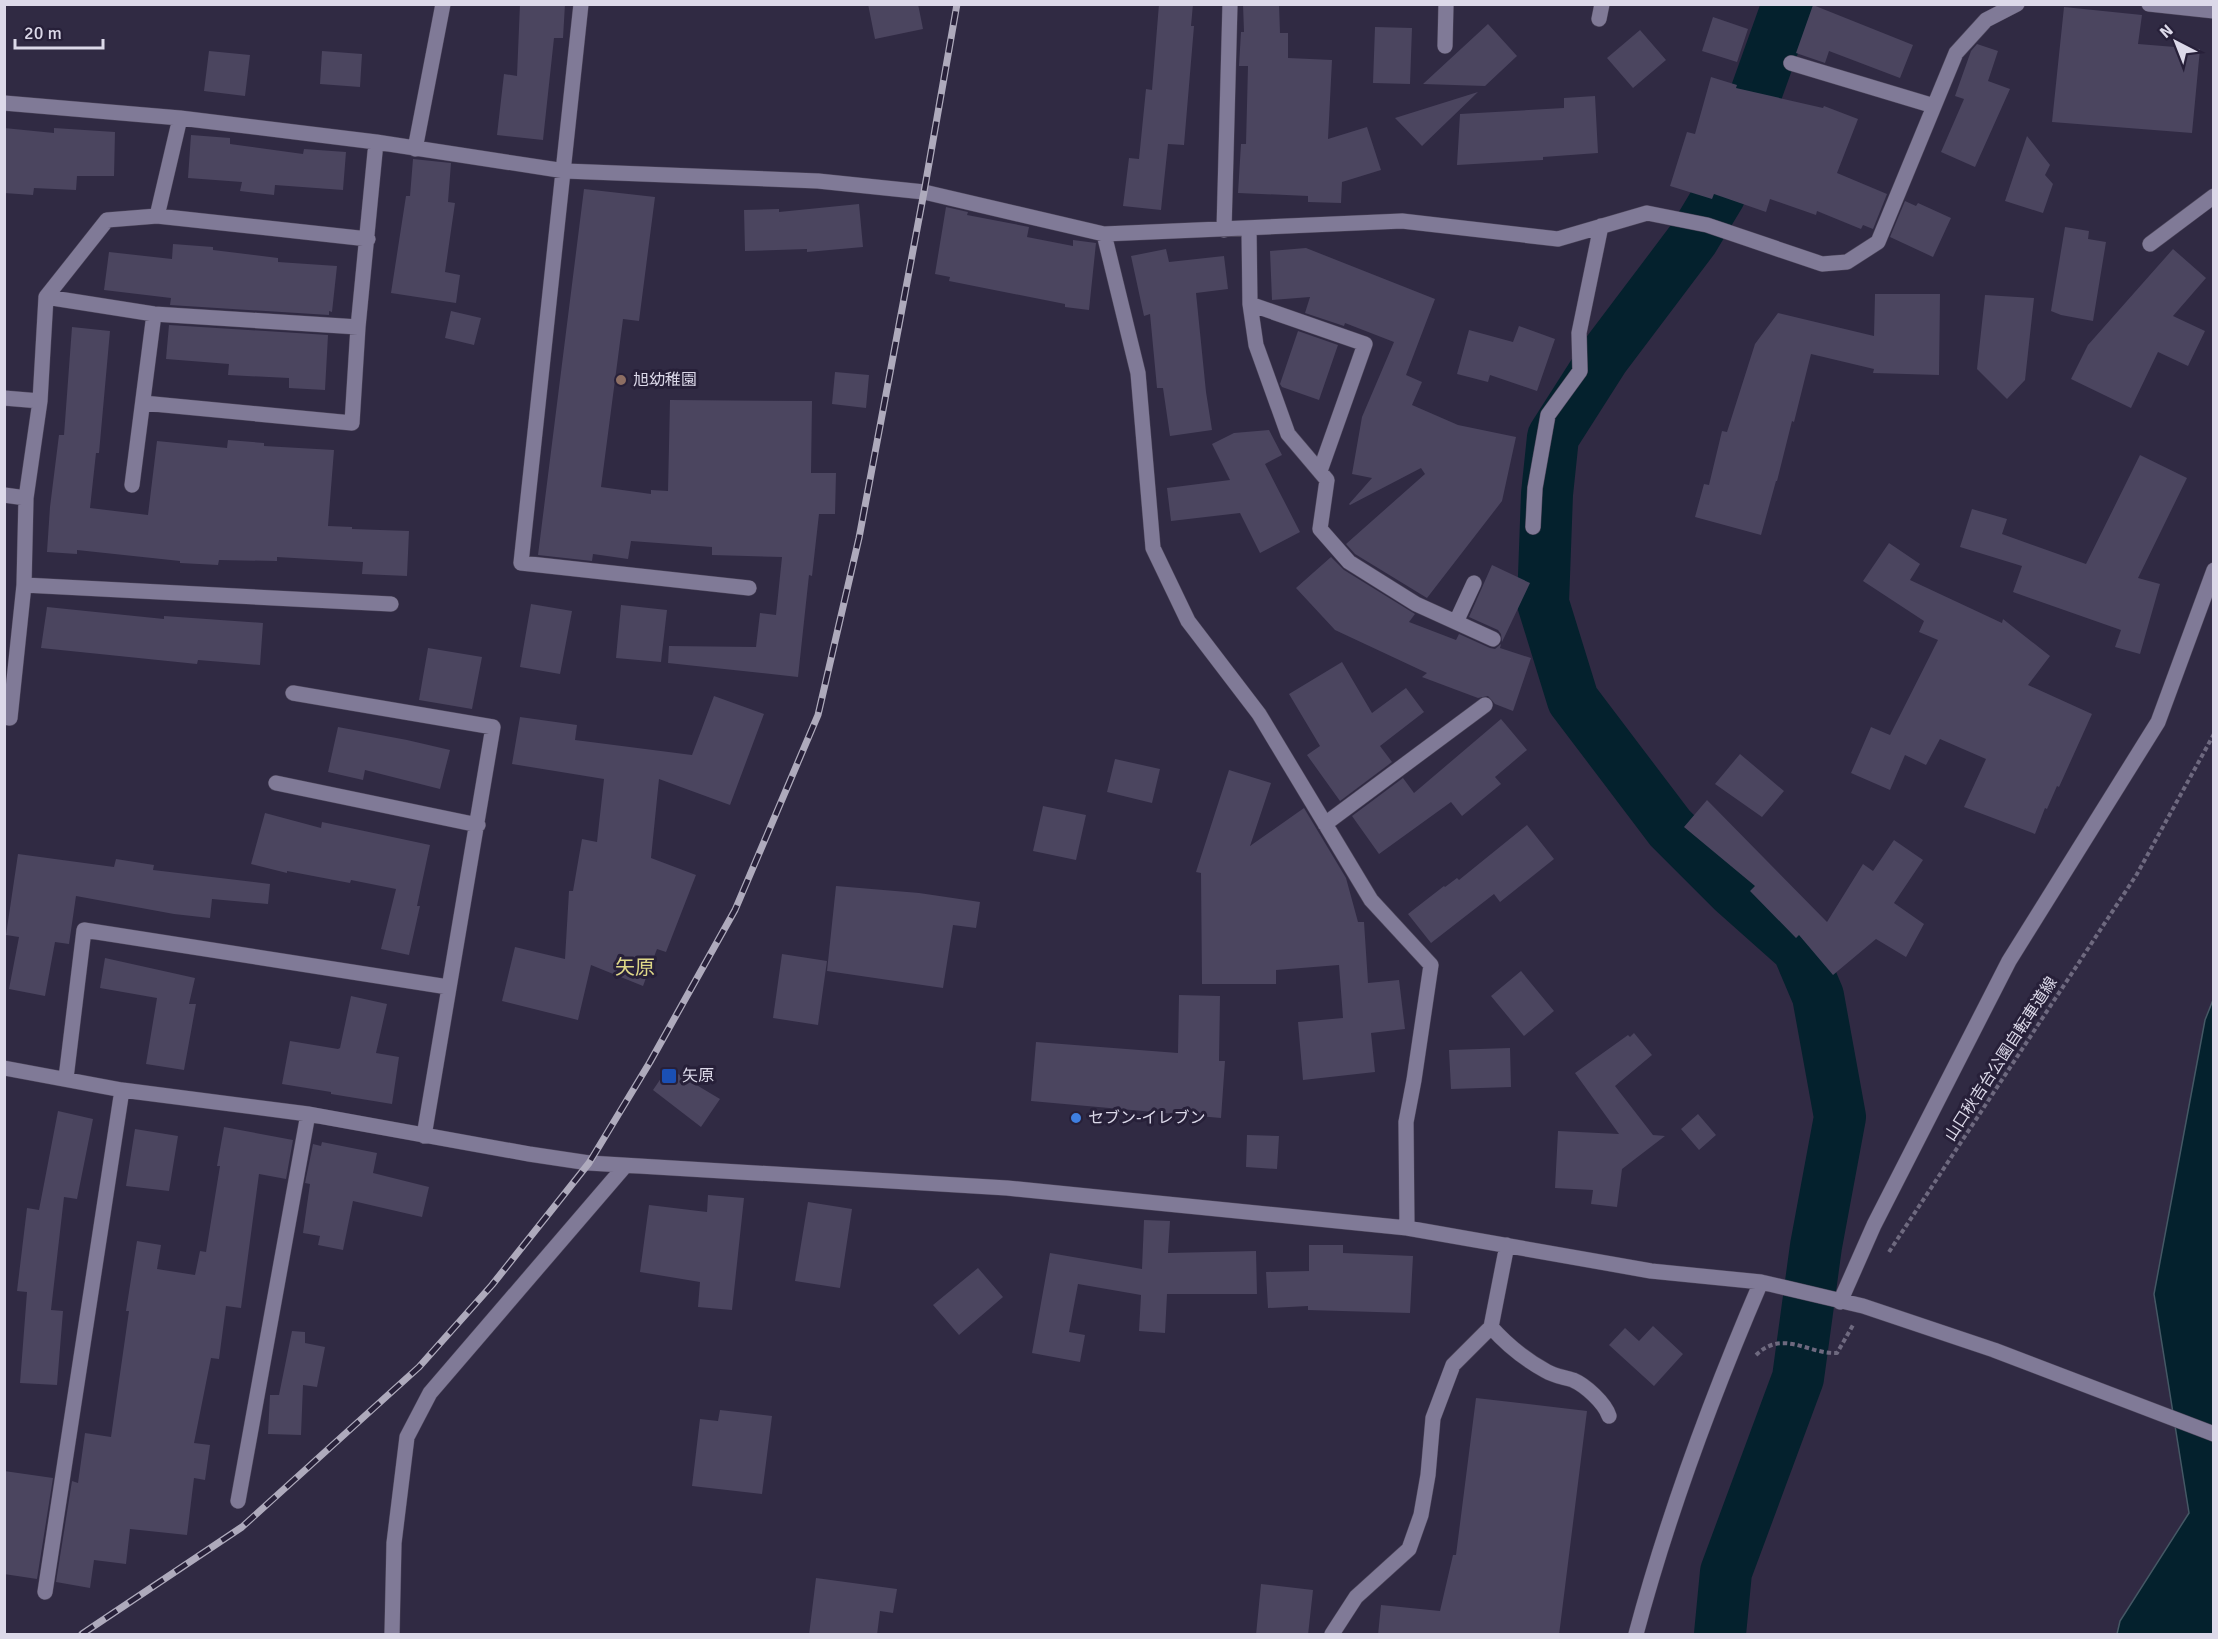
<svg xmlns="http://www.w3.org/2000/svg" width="2218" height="1639" viewBox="0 0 2218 1639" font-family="Signika,'Noto Sans JP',sans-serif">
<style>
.water{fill:#04212d;stroke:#455865;stroke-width:1.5}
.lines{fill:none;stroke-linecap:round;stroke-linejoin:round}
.river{stroke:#04212d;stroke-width:52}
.building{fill:#4b455f}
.minor-casing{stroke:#4c465b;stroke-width:16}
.path{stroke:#6e697f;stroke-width:4;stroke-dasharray:4.5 3;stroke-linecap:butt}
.minor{stroke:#807a97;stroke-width:15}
.rail-casing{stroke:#aeaabc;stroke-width:7}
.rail{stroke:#272039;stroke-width:4.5;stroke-dasharray:14;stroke-linecap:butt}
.education-dot{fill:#8d6e63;stroke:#272039;stroke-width:2}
.transit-dot{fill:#1a4fb4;stroke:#272039;stroke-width:2}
.shop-dot{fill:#3f7fe0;stroke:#272039;stroke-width:2}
.labels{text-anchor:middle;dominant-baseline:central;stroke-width:6;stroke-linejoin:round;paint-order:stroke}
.poi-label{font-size:16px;fill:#dcd9e9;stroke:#272039;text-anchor:start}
.street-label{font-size:16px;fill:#dcd9e9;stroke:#272039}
.quarter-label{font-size:20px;fill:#ded788;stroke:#272039}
</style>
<rect width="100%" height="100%" fill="#302a43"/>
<!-- water -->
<path class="water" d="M 2213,1000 L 2213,1634 L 2117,1634 L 2120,1621 L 2189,1513 L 2154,1294 L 2205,1020 Z"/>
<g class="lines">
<!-- river -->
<path class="river" d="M 1720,1634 L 1726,1572 L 1798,1378 L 1816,1246 L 1840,1117 L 1818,996 L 1798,949 L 1733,891 L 1670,828 L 1573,700 L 1543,603 L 1547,494 L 1553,437 L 1604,357 L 1693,239 L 1720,194 L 1788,4"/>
</g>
<!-- building -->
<path class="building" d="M 520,4 L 565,4 L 563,38 L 554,38 L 543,140 L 497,135 L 504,74 L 517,76 Z
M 868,4 L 918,4 L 923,29 L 875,39 Z
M 1159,4 L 1193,4 L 1191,26 L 1194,26 L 1184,145 L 1168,144 L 1161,210 L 1123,206 L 1129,158 L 1139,159 L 1146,89 L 1152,90 Z
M 1243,4 L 1279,4 L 1280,33 L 1288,33 L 1288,58 L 1332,60 L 1328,139 L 1367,127 L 1381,170 L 1342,182 L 1341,203 L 1308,202 L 1308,196 L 1238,193 L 1241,144 L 1246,144 L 1248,66 L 1239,66 L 1241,32 L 1244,32 Z
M 1813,5 L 1913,45 L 1900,78 L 1829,51 L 1825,63 L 1796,53 Z
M 2064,7 L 2142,15 L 2138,44 L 2200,49 L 2192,133 L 2052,122 Z
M 1713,17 L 1748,29 L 1737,62 L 1702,51 Z
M 1488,24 L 1517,56 L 1485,86 L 1423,84 Z
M 1375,27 L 1412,28 L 1410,84 L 1373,83 Z
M 1640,30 L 1666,60 L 1633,88 L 1607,58 Z
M 1977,44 L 1998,51 L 1988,81 L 2010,89 L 1975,167 L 1941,152 L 1964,99 L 1955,96 L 1971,51 Z
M 209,51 L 250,55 L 245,96 L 204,91 Z
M 322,51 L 362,54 L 360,87 L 320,84 Z
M 1711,77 L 1737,85 L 1736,88 L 1823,108 L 1824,106 L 1858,119 L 1837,173 L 1887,194 L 1873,229 L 1863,225 L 1861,229 L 1817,211 L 1816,215 L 1770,199 L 1766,212 L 1714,194 L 1712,199 L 1670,186 L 1687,132 L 1695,134 Z
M 1478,92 L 1422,146 L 1395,118 Z
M 1595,96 L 1598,153 L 1543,157 L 1543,160 L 1457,165 L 1460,114 L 1564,108 L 1564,98 Z
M 4,128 L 54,133 L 54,128 L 115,132 L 114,176 L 77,176 L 76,190 L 34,188 L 33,195 L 4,193 Z
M 191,135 L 230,138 L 230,144 L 303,154 L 304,149 L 346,152 L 343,190 L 275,185 L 274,195 L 240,191 L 242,182 L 188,178 Z
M 2027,136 L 2050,165 L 2045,175 L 2053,184 L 2043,213 L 2005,201 Z
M 413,159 L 451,163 L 448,202 L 455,203 L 445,272 L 460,275 L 456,303 L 391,293 L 406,196 L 410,196 Z
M 584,189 L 655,197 L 639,321 L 623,319 L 601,487 L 651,494 L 651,490 L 668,491 L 670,400 L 812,401 L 811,473 L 836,473 L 835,514 L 819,514 L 812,576 L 809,575 L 798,677 L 668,663 L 669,646 L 756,647 L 760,613 L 776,615 L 782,557 L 712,555 L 712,547 L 631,541 L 628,559 L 593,554 L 592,561 L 538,555 Z
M 1905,201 L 1916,206 L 1918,203 L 1951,218 L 1933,257 L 1890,237 Z
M 859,204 L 863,247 L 807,252 L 807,249 L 745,251 L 744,210 L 779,209 L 779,212 Z
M 946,207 L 968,212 L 967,215 L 1029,227 L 1027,237 L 1073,246 L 1073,240 L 1096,243 L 1089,310 L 1065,307 L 1065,304 L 949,281 L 950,277 L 935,274 Z
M 2065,227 L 2089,231 L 2088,239 L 2106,242 L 2093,321 L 2061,315 L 2051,311 Z
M 173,244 L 213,247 L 213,250 L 278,258 L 278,262 L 337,266 L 332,312 L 329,311 L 329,315 L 170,305 L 171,298 L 104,290 L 109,252 L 172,259 Z
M 1306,248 L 1435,299 L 1406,375 L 1422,382 L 1412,405 L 1458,425 L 1516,437 L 1502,501 L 1427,598 L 1355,554 L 1346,544 L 1425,474 L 1421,468 L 1350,505 L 1349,504 L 1372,478 L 1352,474 L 1362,417 L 1394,342 L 1345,323 L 1344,326 L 1305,313 L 1310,297 L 1272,300 L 1270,251 Z
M 1166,249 L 1169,262 L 1224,256 L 1228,289 L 1196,293 L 1206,392 L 1212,430 L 1170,436 L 1163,388 L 1157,388 L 1150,314 L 1144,316 L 1131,256 Z
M 2173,249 L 2206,278 L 2173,316 L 2205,331 L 2188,366 L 2158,352 L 2131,408 L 2071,379 L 2088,345 Z
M 1875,294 L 1940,294 L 1939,375 L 1873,373 L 1874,369 L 1811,354 L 1794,422 L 1792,421 L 1777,481 L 1776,481 L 1761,535 L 1695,517 L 1704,484 L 1709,485 L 1722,431 L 1727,432 L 1755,344 L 1778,313 L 1874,336 Z
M 1985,295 L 2034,298 L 2025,380 L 2007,399 L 1977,369 Z
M 451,311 L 481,318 L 474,345 L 445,338 Z
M 169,325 L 328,335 L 325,390 L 289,388 L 289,378 L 228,375 L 229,364 L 166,359 Z
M 1519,326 L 1555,339 L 1537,391 L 1490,375 L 1488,382 L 1457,374 L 1469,330 L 1513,342 Z
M 72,327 L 110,331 L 99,453 L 96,453 L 90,508 L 148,515 L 157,441 L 227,448 L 228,440 L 264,443 L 264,446 L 334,450 L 328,526 L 352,527 L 352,529 L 409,531 L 407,576 L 362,574 L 363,562 L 277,557 L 277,561 L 219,560 L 218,565 L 180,563 L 180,561 L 77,550 L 77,554 L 47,552 L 50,507 L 59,435 L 64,435 Z
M 1298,331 L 1338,345 L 1319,400 L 1282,387 L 1280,384 Z
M 835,372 L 869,375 L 866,408 L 832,404 Z
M 1269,430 L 1282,455 L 1265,464 L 1300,532 L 1260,553 L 1240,513 L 1171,521 L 1167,488 L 1230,480 L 1212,444 L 1234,433 Z
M 2140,455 L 2187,478 L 2138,578 L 2160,584 L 2140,654 L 2115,647 L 2121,630 L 2013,592 L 2022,566 L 1960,547 L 1972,509 L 2007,519 L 2002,534 L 2086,564 Z
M 1889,543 L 1920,564 L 1910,580 L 2002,623 L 2003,619 L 2050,656 L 2028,685 L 2092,714 L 2059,787 L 2057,786 L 2047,809 L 2045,808 L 2035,834 L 1964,807 L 1986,759 L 1940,739 L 1926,765 L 1905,755 L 1890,790 L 1851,773 L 1871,727 L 1890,735 L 1938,640 L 1919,632 L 1924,621 L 1863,581 Z
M 1331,557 L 1344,570 L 1415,614 L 1409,622 L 1456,640 L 1459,634 L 1490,648 L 1495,649 L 1501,644 L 1500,648 L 1531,658 L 1513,711 L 1495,704 L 1488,696 L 1478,698 L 1422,677 L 1427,673 L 1335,630 L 1296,588 Z
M 1492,565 L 1530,583 L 1502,642 L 1501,634 L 1498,630 L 1469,617 Z
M 531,604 L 572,611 L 560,674 L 520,667 Z
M 621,605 L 667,610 L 661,662 L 616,658 Z
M 47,607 L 164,619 L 164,616 L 263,623 L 260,665 L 198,660 L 197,664 L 41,648 Z
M 428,648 L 482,657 L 472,709 L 419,700 Z
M 1342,662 L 1372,713 L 1406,688 L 1424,712 L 1380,746 L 1392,762 L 1340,801 L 1307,755 L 1320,746 L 1289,694 Z
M 714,696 L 764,714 L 730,805 L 659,779 L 651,858 L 696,875 L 666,952 L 657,949 L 643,986 L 591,965 L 578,1020 L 502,1001 L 515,947 L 565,959 L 569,891 L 573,891 L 582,839 L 597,842 L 604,779 L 512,764 L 520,717 L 577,725 L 575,740 L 692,755 Z
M 1501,719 L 1527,750 L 1495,777 L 1501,784 L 1462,816 L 1451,802 L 1379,854 L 1352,816 L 1403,778 L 1414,793 Z
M 338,727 L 407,740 L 450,750 L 440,789 L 365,770 L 363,780 L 328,772 Z
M 1740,754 L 1784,791 L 1762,817 L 1715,784 Z
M 1115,759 L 1160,769 L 1152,803 L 1107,792 Z
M 1229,770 L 1271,783 L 1250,846 L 1304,808 L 1346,878 L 1358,922 L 1364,922 L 1368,983 L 1399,980 L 1405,1029 L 1371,1033 L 1375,1072 L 1303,1080 L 1298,1022 L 1343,1018 L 1339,965 L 1276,970 L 1276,984 L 1202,984 L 1201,873 L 1196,872 Z
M 1707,800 L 1827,922 L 1863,864 L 1873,871 L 1894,840 L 1923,860 L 1894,903 L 1924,924 L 1906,957 L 1876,939 L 1833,975 L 1799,935 L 1796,938 L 1750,891 L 1755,886 L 1684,827 Z
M 1043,806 L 1086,815 L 1076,860 L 1033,851 Z
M 265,813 L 321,828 L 322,822 L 430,845 L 417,906 L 420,906 L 409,955 L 381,949 L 396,889 L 351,880 L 350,883 L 287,871 L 287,873 L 251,864 Z
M 1527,825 L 1554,859 L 1500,902 L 1494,894 L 1431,943 L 1408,914 L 1444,886 L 1445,887 L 1457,878 L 1459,880 Z
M 18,854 L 114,867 L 116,859 L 154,865 L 153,870 L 270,884 L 268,904 L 212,899 L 210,918 L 174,914 L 76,896 L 69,944 L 55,942 L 45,996 L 9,989 L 19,937 L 6,935 Z
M 836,886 L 919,893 L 980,902 L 976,928 L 953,925 L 943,988 L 827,971 Z
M 782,954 L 827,961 L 818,1025 L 773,1018 Z
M 105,958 L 195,978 L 189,1004 L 196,1004 L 184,1070 L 146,1064 L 157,998 L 100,988 Z
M 1521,971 L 1554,1011 L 1524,1036 L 1491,996 Z
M 1179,995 L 1220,996 L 1219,1061 L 1225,1061 L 1221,1118 L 1031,1101 L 1036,1042 L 1178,1053 Z
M 351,996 L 387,1004 L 376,1053 L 399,1057 L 392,1104 L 331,1094 L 331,1092 L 282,1084 L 290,1041 L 338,1049 L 340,1048 Z
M 1634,1033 L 1652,1055 L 1615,1086 L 1653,1135 L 1665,1136 L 1622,1169 L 1617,1207 L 1591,1204 L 1593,1190 L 1555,1188 L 1558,1131 L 1619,1134 L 1575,1073 L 1628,1035 L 1630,1037 Z
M 1510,1048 L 1511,1087 L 1451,1089 L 1449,1050 Z
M 668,1068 L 720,1099 L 701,1127 L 653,1090 Z
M 58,1111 L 93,1119 L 77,1199 L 64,1197 L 51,1310 L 63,1311 L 57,1385 L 20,1383 L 27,1292 L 17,1291 L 27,1208 L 39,1210 Z
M 1698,1114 L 1716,1135 L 1699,1150 L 1681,1129 Z
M 224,1127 L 293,1140 L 286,1179 L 259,1174 L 241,1308 L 226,1306 L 219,1359 L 211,1358 L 194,1443 L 210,1445 L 205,1480 L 194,1478 L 187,1535 L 130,1529 L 126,1564 L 94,1560 L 90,1588 L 56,1582 L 72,1481 L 78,1483 L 85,1433 L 111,1437 L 129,1311 L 126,1311 L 137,1241 L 161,1245 L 157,1269 L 195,1275 L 200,1251 L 206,1252 L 220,1166 L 217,1166 Z
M 135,1129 L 178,1136 L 169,1191 L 126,1186 Z
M 1247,1135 L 1279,1136 L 1277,1169 L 1246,1167 Z
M 322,1142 L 377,1153 L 373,1173 L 429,1187 L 422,1217 L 353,1201 L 343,1250 L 318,1245 L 320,1236 L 303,1233 L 310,1184 L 305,1183 L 313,1144 L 321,1146 Z
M 708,1195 L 744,1198 L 732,1310 L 698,1307 L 700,1282 L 640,1272 L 649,1205 L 707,1212 Z
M 808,1202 L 852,1209 L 840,1288 L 795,1281 Z
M 1144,1220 L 1170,1221 L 1168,1253 L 1256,1251 L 1257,1294 L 1167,1294 L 1165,1333 L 1139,1331 L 1141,1295 L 1078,1284 L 1069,1332 L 1085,1335 L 1080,1362 L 1032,1353 L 1050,1253 L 1142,1269 Z
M 1309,1245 L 1343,1245 L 1343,1253 L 1413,1256 L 1410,1313 L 1308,1310 L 1308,1306 L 1268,1308 L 1266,1272 L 1309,1271 Z
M 978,1268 L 1003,1297 L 959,1335 L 933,1305 Z
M 1653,1326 L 1683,1354 L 1654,1386 L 1609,1345 L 1625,1328 L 1639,1341 Z
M 292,1331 L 305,1332 L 305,1343 L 325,1347 L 317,1387 L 303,1385 L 301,1435 L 268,1434 L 270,1395 L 279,1395 Z
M 1476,1398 L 1587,1411 L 1559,1635 L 1378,1635 L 1381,1605 L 1440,1611 L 1453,1555 L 1456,1555 Z
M 720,1410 L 772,1416 L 762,1494 L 692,1486 L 700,1419 L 718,1421 Z
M 4,1471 L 53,1478 L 37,1579 L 4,1574 Z
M 816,1578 L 897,1589 L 893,1613 L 880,1611 L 877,1635 L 809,1635 Z
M 1261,1584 L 1313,1590 L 1308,1635 L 1256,1635 Z"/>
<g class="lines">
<!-- minor casing -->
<g class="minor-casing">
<path id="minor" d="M 581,4 L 521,563 L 749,588
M 2149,4 L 2214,11
M 1599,19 L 1602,4
M 1445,46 L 1446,4
M 1791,63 L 1934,106
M 4,103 L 180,118 L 376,142 L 565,171 L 818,181 L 924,192 L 1104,234 L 1402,221 L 1558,239 L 1647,213 L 1707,225 L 1822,264 L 1847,262 L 1878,242 L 1956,53 L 1986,20 L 2017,4
M 415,149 L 443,4
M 157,216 L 368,239
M 1249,229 L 1250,304 L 1256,345 L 1288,434 L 1327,480 L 1320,529 L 1349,562 L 1416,604 L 1493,639
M 1224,230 L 1230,4
M 1104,234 L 1138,373 L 1153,548 L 1188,621 L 1259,714 L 1371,900 L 1431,965 L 1414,1080 L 1406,1122 L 1407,1228
M 2150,244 L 2214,196
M 46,297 L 154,314 L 358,327 L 376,142
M 1250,304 L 1365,344 L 1320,471
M 4,398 L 40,401
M 143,403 L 352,423 L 358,327
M 132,485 L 154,314
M 4,495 L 26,498
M 1533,527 L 1535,488 L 1548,415 L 1580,371 L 1579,333 L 1601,226
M 24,585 L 391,604
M 1456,622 L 1474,583
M 293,693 L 493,727 L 424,1136
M 4,717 L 10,718 L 24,585 L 26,498 L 40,401 L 46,297 L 107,220 L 157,216 L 180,118
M 276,783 L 478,825
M 1325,824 L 1485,705
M 4,1068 L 122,1090 L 308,1114 L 529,1154 L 589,1163 L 1007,1188 L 1407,1228 L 1651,1271 L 1761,1282 L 1863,1306 L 1994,1350 L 2214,1434
M 66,1078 L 84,930 L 448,987
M 1840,1302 L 1874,1225 L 2009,961 L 2158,722 L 2214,570
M 1491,1327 C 1507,1345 1526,1360 1546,1371 C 1554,1376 1564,1377 1573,1380 C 1585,1385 1605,1403 1609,1416
M 238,1501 L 308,1114
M 45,1592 L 122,1090
M 392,1634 L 394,1543 L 407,1437 L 430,1393 L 625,1166
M 1332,1634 L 1356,1597 L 1409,1549 L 1421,1515 L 1428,1475 L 1433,1418 L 1453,1365 L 1491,1327 L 1507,1245
M 1636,1634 C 1668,1514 1712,1396 1761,1282"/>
</g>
<!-- path -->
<path class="path" d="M 1889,1252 L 2137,874 L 2214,734
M 1756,1355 C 1783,1329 1807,1354 1837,1353 L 1853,1325"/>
<!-- minor -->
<use href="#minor" class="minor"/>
<!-- rail casing -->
<g class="rail-casing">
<path id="rail" d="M 82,1634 L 242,1527 L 419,1367 L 492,1285 L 589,1163 L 650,1062 L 735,910 L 818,715 L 859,538 L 924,192 L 957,4"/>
</g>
<!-- rail -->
<use href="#rail" class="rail"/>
</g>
<!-- markers -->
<circle class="education-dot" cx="621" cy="380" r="6"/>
<rect class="transit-dot" x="661" y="1068" width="16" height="16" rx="3"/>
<circle class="shop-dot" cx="1076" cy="1118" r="6"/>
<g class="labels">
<!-- poi labels -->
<g class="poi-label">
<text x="633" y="380">旭幼稚園</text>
<text x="682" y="1076">矢原</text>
<text x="1088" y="1118">セブン-イレブン</text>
</g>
<!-- street labels -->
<g class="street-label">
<text transform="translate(2001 1059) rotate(-57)">山口秋吉台公園自転車道線</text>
</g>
<!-- quarter labels -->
<g class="quarter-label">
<text x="635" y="967">矢原</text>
</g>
</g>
<!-- border -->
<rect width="2218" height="1639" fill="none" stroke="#dcd9e9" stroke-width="12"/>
<!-- north arrow -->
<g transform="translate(2176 42) rotate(318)" stroke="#272039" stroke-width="4.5" paint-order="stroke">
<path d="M0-4.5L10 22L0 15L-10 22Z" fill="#dcd9e9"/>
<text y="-9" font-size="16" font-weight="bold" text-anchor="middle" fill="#dcd9e9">N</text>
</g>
<!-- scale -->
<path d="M15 39v9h88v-9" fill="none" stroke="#dcd9e9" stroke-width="3"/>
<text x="24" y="39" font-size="18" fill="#dcd9e9" stroke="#272039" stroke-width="4.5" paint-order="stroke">20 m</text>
</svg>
